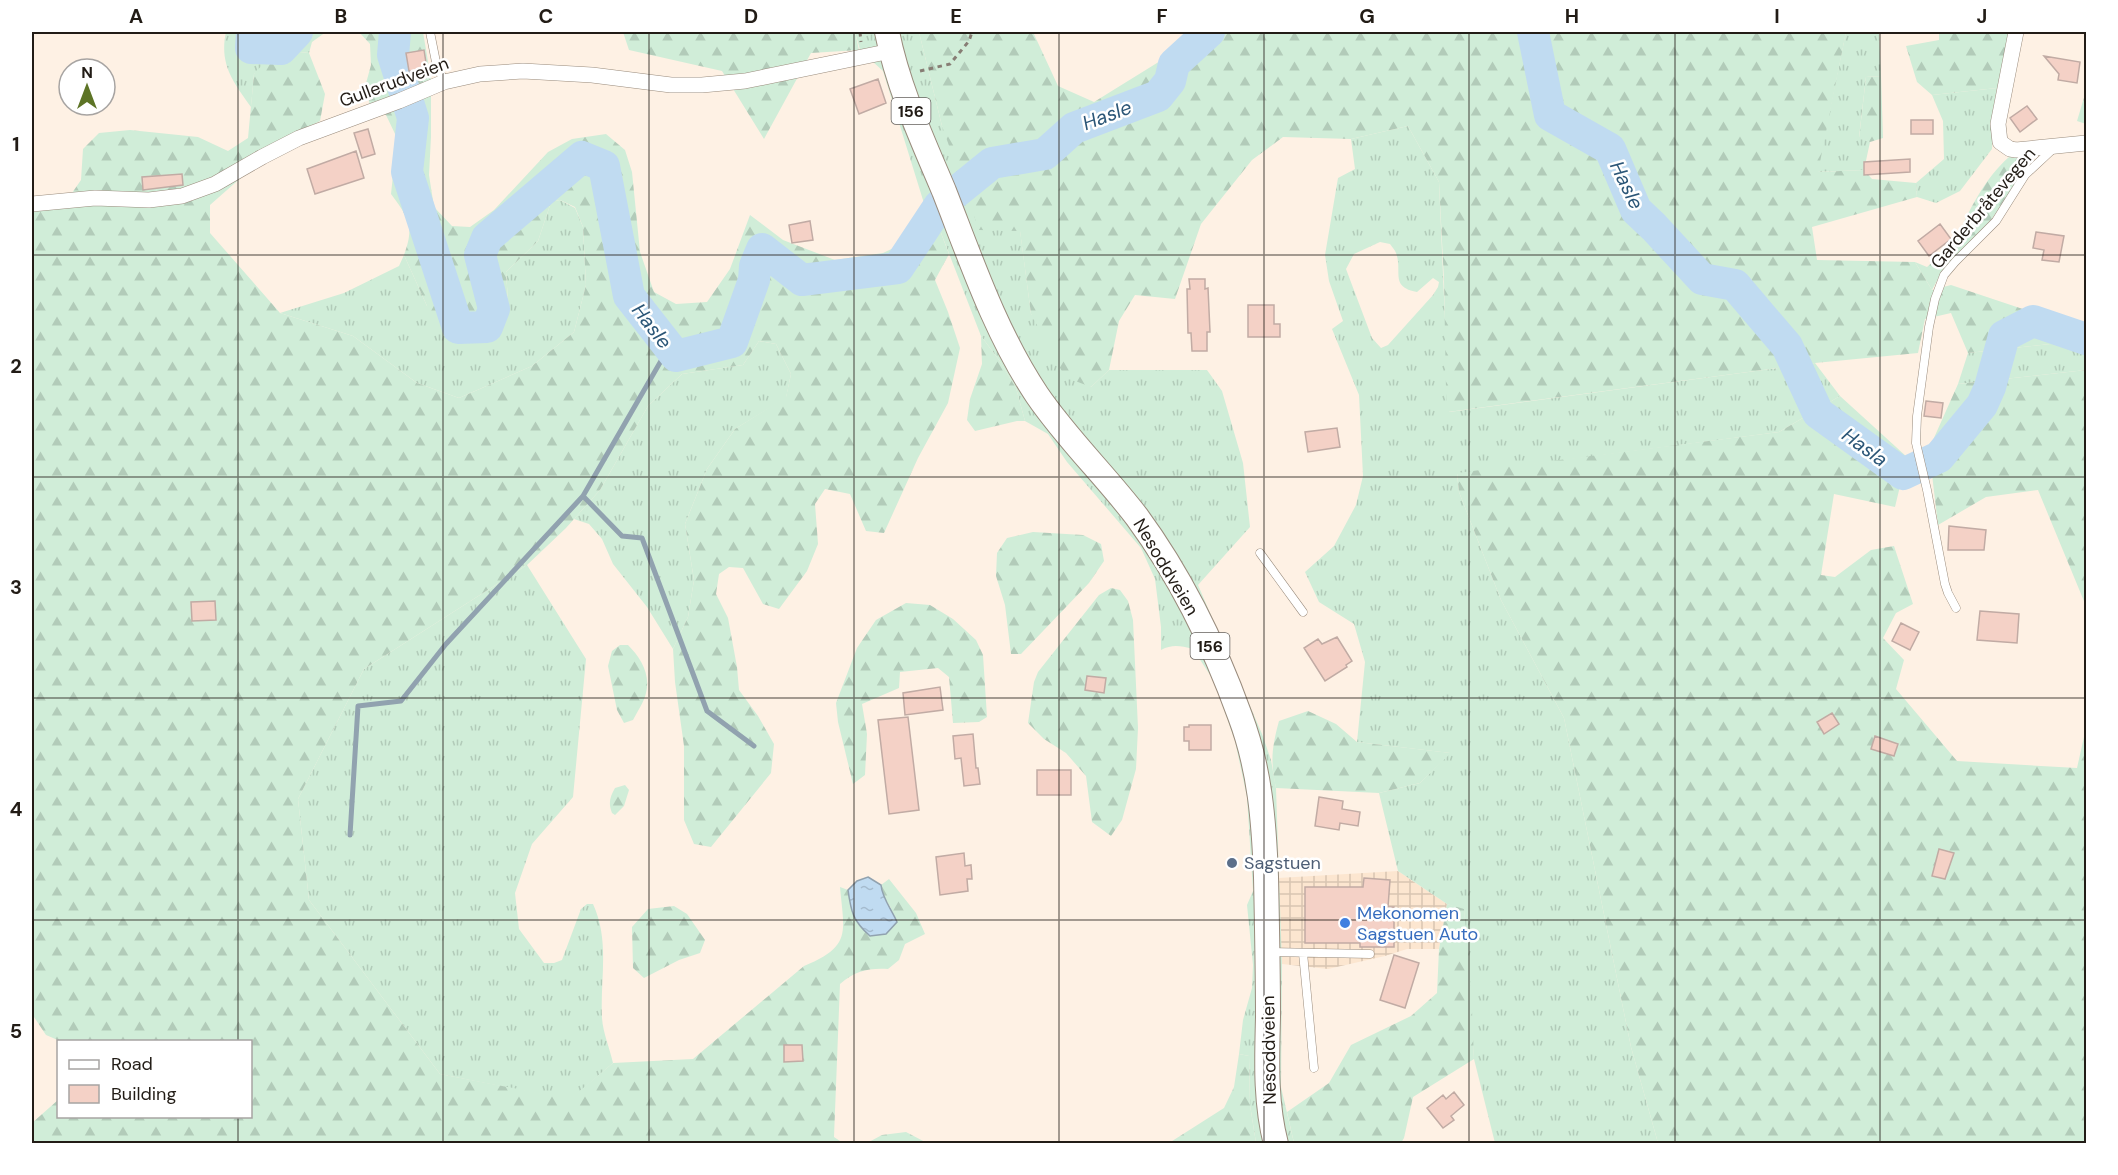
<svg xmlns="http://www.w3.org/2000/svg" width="2118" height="1175" viewBox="0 0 2118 1175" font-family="'DM Sans',sans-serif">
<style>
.industrial{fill:url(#industrial-grid)}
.grass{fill:url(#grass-tufts);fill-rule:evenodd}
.forest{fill:url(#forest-firs)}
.water{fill:url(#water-ripples);stroke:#91a2af;stroke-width:1.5}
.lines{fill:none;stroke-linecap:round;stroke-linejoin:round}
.stream{stroke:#91a2af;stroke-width:5}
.river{stroke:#c0dbf1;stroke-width:32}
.building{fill:#f4d1c6;stroke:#c1aba4;stroke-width:1.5}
.service-casing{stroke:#998b7c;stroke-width:9}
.minor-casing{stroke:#998b7c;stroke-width:16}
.primary-casing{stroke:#998b7c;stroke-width:26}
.path{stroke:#877d74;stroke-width:3;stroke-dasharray:4.5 4.5;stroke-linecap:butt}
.service{stroke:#fff;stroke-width:8}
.minor{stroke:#fff;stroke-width:15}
.primary{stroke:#fff;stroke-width:24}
.grid{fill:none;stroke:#221c16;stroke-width:1.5;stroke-opacity:0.55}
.service-dot{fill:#5c6f8a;stroke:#fff;stroke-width:2}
.shop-dot{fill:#3f7fe0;stroke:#fff;stroke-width:2}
.labels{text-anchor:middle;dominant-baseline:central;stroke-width:5;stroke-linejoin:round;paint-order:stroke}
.shield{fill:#fff;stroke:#64605c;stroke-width:1.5}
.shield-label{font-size:16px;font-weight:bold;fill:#221c16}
.street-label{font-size:18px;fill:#221c16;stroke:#fff}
.service-label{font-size:18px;fill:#4e5e75;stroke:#fff;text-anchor:start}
.shop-label{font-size:18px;fill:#366cbe;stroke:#fff;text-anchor:start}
.water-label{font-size:20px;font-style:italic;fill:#2b5677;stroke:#fff}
.neatline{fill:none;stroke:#221c16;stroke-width:2}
.grid-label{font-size:20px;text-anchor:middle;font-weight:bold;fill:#221c16}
</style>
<defs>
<pattern id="industrial-grid" width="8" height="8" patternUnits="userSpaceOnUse" patternTransform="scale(1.5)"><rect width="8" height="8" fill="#fce6d0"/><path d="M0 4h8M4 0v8" fill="none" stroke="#d8c5b2"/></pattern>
<pattern id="grass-tufts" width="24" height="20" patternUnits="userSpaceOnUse" patternTransform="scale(1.5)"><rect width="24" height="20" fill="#d0edd8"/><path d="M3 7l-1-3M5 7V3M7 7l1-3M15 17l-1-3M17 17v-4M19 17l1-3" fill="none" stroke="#b2cbb9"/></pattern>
<pattern id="forest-firs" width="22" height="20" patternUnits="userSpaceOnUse" patternTransform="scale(1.5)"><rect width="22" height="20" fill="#d0edd8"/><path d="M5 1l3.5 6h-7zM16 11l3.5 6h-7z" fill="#b2cbb9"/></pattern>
<pattern id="water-ripples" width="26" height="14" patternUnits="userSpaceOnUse" patternTransform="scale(1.5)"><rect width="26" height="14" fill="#c0dbf1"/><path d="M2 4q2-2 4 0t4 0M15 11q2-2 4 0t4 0" fill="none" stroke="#a5bbce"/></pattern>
</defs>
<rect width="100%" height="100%" fill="#fef1e4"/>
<!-- industrial -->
<path class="industrial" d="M 1398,871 L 1447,904 L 1439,949 L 1407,949 L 1385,956 L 1328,969 L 1282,964 L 1278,878 Z"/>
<!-- grass -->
<path class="grass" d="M 226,32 L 326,32 L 312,42 L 309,53 L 290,51 L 254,74 L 251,107 C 233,82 219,64 226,32 Z
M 855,32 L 919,32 L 942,126 L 1020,230 L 1031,314 L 1091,387 L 1109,370 L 1207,370 L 1222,391 L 1243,463 L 1250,527 L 1198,585 L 1262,734 L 1271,760 L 1276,788 L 1282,964 L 1281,1087 L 1294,1143 L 1256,1143 L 1250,1105 L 1249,1056 L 1239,1054 L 1243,1020 L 1252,988 L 1253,965 L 1247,905 L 1253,891 L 1247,797 L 1235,741 L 1214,681 L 1193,649 C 1180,646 1173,644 1161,650 L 1161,627 L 1155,579 L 1141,548 L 1067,462 L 1048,434 L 1025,421 L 1016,388 L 999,360 L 981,336 L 936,220 L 927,213 L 883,71 L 860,50 Z
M 1846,32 L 1879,32 L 1881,76 L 1866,77 L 1859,137 L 1870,142 L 1864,170 L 1817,172 Z
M 1997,88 L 1993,111 L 1992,149 L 1960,191 L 1936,203 L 1917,197 L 1916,183 L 1944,159 L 1943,121 L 1932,95 Z
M 1408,126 L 1439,182 L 1449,412 L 1815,363 L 1840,396 L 1779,432 L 1457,474 L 1459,492 L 1501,600 L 1564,718 L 1631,1047 L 1658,1143 L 1495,1143 L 1474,1059 L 1464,910 L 1447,904 L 1398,871 L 1379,793 L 1420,783 L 1450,753 L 1357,742 L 1365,662 L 1354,624 L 1319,602 L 1305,572 L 1334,546 L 1356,505 L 1363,476 L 1359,395 L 1332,329 L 1343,321 L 1329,281 L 1325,255 L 1338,178 L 1355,169 L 1351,139 ZM 1380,242 L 1390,244 C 1392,247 1395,250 1396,253 C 1403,271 1389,287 1417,292 L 1433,278 L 1439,282 L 1438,287 L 1433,295 L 1388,345 L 1381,348 L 1372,338 L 1346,269 L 1354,254 Z
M 560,200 L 575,208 L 583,227 L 586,285 L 574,332 L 532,366 L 459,398 L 417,383 L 353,336 L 280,313 L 344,293 L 399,266 L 404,255 L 427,306 L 509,314 L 506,272 L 538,241 L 551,202 Z
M 1956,241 L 1965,250 L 1942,271 L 1932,290 L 1915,262 L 1927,267 Z
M 2086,340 L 2086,370 L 1958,384 L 1968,353 Z
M 759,341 L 776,344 L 791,374 L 786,398 L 735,429 L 707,469 L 685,524 L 694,580 L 688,617 L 673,649 L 647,607 L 613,564 L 602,539 L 589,524 L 574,519 L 600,490 L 648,406 L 682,374 L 743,365 Z
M 527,565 L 586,659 L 573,797 L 532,844 L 515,893 L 519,929 L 544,963 L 554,963 L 562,960 L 581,909 L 587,904 L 593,904 C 610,941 600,979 602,1018 C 603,1033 610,1049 613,1063 L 570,1100 L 440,1074 L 309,900 L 298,799 L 364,669 Z"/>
<!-- forest -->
<path class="forest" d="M 359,32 L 423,32 L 431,79 L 431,137 L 429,175 L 434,207 L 452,226 L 470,227 L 494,210 L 548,152 L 572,139 L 606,134 L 625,150 L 632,172 L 640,252 L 654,292 L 676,304 L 707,302 L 730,269 L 750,215 L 783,240 L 835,260 L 883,253 L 902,244 L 927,213 L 936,220 L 949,254 L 935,280 L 948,312 L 960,348 L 948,403 L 918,458 L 884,533 L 866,531 L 850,494 L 825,489 L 815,504 L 818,544 L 807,571 L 779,609 L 763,604 L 743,568 L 729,567 L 719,574 L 716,594 L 728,618 L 737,667 L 739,690 L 758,716 L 774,744 L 771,773 L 711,847 L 694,844 L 684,820 L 684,746 L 675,682 L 673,649 L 688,617 L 694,580 L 685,524 L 707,469 L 735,429 L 786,397 L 791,374 L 776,344 L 759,341 L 743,365 L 682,374 L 648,406 L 600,490 L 566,528 L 527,565 L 364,669 L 298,799 L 309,900 L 440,1074 L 570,1099 L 613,1063 L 693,1059 L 804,966 C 852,946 844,933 840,887 L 848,890 L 850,903 L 891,908 L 882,894 L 881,885 L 889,879 L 916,913 L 925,934 L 905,944 L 899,960 L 888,969 C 868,968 855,971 840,984 L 834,1137 L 843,1143 L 32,1144 L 32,1123 L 58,1100 L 58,1116 L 250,1116 L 250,1042 L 60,1041 L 46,1035 L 32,1014 L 32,199 L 72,193 L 81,180 L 83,149 L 99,133 L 130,130 L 198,137 L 228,151 L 248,138 L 254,74 L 264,63 L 290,51 L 309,53 L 325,94 L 320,121 L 285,139 L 210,205 L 210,233 L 280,313 L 353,336 L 417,383 L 459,398 L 532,366 L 574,332 L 586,285 L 583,227 L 575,207 L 560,200 L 551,202 L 538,241 L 506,272 L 509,314 L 497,332 L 464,344 L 443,335 L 427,306 L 404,255 C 415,226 408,217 391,194 L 397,138 L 386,115 L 370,105 L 365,87 L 371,65 L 370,44 Z
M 623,32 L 855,32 L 859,50 L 811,53 L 764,139 L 722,71 L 629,50 Z
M 919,32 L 1033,32 L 1058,86 L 1094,102 L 1207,32 L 1846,32 L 1818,172 L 1864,170 L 1872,179 L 1916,183 L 1917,197 L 1812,227 L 1817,260 L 1915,262 L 1932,290 L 1951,285 L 2086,330 L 2086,340 L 1968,353 L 1951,313 L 1925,319 L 1918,353 L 1815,363 L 1448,412 L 1446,390 L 1444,281 L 1439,182 L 1408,126 L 1351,139 L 1283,137 L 1252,160 L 1201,224 L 1175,299 L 1135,295 L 1119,321 L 1109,370 L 1091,387 L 1065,377 L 1031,314 L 1020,231 L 979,230 L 942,126 Z
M 1939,32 L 2018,32 L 2010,82 L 1997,88 L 1932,95 L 1917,82 L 1906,46 L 1939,40 Z
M 1881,76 L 1883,138 L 1870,142 L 1859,138 L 1866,77 Z
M 2086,91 L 2086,124 L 2077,121 Z
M 2009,157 L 2022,159 L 2027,167 L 1991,220 L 1965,250 L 1956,241 C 1968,211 1985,178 2009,157 Z
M 981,336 L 999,360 L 1016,388 L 1025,421 L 1017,421 L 975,431 L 967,420 L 970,399 L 982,364 Z
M 2086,370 L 2086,606 L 2038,490 L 1986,497 L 1938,525 L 1929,449 L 1958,384 Z
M 1840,396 L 1907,457 L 1895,507 L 1834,494 L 1821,575 L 1835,577 L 1871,550 L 1894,546 L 1913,604 L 1896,613 L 1883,638 L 1904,660 L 1896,689 L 1957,761 L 2077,768 L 2086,728 L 2086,1143 L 1658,1143 L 1631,1047 L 1564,718 L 1501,600 L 1459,492 L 1457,473 L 1779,432 Z
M 1033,532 L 1083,535 L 1101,544 L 1104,561 L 1089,583 L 1021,654 L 1011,654 L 1005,605 L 996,576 L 997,553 L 1007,538 Z
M 1111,588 L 1120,590 L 1128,601 L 1133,620 L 1138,728 L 1136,769 L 1122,820 L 1111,836 L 1092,822 L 1086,776 L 1066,753 L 1044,739 L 1028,723 L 1034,682 L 1038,672 L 1099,595 Z
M 906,603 L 930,605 L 953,619 L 976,640 L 983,655 L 987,717 L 979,722 L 953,723 L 949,677 L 938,668 L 900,672 L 899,688 L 862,704 L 867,734 L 865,775 L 853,784 L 838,722 L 836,703 L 857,648 L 876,620 Z
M 620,645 L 628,645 C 640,657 651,674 646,693 C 644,702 637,712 633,720 L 624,723 L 617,710 L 608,666 L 612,651 Z
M 1308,711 L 1336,724 L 1357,742 L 1451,753 L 1420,783 L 1379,793 L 1276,788 C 1270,761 1272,747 1279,721 Z
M 625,785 L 629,790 L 624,806 L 615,815 L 612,813 C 608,803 610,797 615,788 Z
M 1447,904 L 1464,909 L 1471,986 L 1474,1059 L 1413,1097 L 1404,1138 L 1401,1143 L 1294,1143 L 1287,1112 L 1329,1083 L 1351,1045 L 1411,1016 L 1437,993 L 1439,949 Z
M 674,906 L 687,914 L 705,940 L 700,953 L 679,960 L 644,978 L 633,968 L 632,927 L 648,909 Z
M 1239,1054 L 1249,1056 L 1250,1105 L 1256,1143 L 1169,1143 L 1224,1108 L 1234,1087 Z
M 906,1132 L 927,1143 L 867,1143 L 882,1135 Z"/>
<!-- water -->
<path class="water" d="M 868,877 L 881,885 C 882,898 892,910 897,922 L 886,934 L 870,936 C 853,921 851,912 848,890 L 857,881 Z"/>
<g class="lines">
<!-- stream -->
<path class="stream" d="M 583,496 L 622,536 L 642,538 L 707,711 L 754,746
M 350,835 L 358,706 L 401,701 L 446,644 L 583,496 L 669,347"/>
<!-- river -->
<path class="river" d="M 252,32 L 251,48 L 281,49 L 297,32
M 395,32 L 393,55 L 413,118 L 407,172 L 458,328 L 487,327 L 494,309 L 480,255 L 487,238 L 582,157 L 604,166 L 629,296 L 676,356 L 732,342 L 754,280 L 755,266 L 762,249 L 802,280 L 898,268 L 939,206 L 992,163 L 1045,154 L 1074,128 L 1158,96 L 1170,81 L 1174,64 L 1209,32
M 1533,32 L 1550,115 L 1610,149 L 1636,210 L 1654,227 L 1702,279 L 1735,285 L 1787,346 L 1818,413 L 1903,474 L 1939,457 L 1982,405 L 1990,387 L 2004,336 L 2033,321 L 2086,339"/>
</g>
<!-- building -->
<path class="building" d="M 424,50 L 427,69 L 409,71 L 406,53 Z
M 2044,56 L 2080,62 L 2077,83 L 2058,80 L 2059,74 Z
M 878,79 L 886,103 L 859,114 L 850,89 Z
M 2027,106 L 2037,119 L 2020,132 L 2010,118 Z
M 1911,120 L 1933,120 L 1933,134 L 1911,134 Z
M 368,129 L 375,154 L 362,158 L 354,133 Z
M 356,151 L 364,178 L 315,194 L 307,169 Z
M 1910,159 L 1910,172 L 1864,175 L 1864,162 Z
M 182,174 L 183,185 L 143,190 L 142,177 Z
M 810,221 L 813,240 L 792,243 L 789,225 Z
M 1940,224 L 1951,239 L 1929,256 L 1918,241 Z
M 2036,232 L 2064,236 L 2059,262 L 2042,260 L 2044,250 L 2033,248 Z
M 1189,279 L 1205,279 L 1205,289 L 1208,288 L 1210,332 L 1207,332 L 1207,351 L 1192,351 L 1191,333 L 1188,333 L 1187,289 L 1190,289 Z
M 1248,305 L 1274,305 L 1274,324 L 1280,324 L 1280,337 L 1248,337 Z
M 1926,401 L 1943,403 L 1941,418 L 1924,416 Z
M 1337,428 L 1340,447 L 1308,452 L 1305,432 Z
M 1949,526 L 1986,530 L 1984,550 L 1948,550 Z
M 215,601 L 216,620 L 192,621 L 191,602 Z
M 1980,611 L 2019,614 L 2017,643 L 1977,640 Z
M 1901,623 L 1919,632 L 1910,650 L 1892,641 Z
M 1337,637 L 1352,661 L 1346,665 L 1347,667 L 1325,681 L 1304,648 L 1318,639 L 1322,644 Z
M 1087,676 L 1106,678 L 1104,693 L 1085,690 Z
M 940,687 L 943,710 L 905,715 L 903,693 Z
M 1832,713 L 1839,724 L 1824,734 L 1817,722 Z
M 908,717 L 919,810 L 889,814 L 878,720 Z
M 1189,725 L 1211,725 L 1211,750 L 1189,750 L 1189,741 L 1184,741 L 1184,727 L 1189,727 Z
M 973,734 L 976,768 L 978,768 L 980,784 L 964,786 L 961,758 L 955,759 L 953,736 Z
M 1875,736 L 1898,744 L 1894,756 L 1871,749 Z
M 1037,770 L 1071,770 L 1071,795 L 1037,795 Z
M 1319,797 L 1343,801 L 1342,809 L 1360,812 L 1358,826 L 1340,823 L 1339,830 L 1315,826 Z
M 1939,849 L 1954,853 L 1945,879 L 1932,876 Z
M 964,853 L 965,866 L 971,865 L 972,879 L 967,879 L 968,891 L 940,895 L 936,857 Z
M 1364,878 L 1390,880 L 1388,907 L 1394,907 L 1394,947 L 1360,947 L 1360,943 L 1305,943 L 1305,887 L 1363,887 Z
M 1394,955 L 1419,963 L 1405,1008 L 1380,1000 Z
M 784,1045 L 802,1045 L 803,1061 L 784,1062 Z
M 1454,1092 L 1464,1105 L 1451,1116 L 1454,1120 L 1443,1128 L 1427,1108 L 1443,1095 L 1446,1099 Z"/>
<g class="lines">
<!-- service casing -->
<g class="service-casing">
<path id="service" d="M 430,32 L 436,62 L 444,82
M 1260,553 L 1303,612
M 1956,608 L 1948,593 L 1945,584 L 1927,490 L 1916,443 L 1917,416 L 1929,327 L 1935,299 L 1944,275 L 1955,262 L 1996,221 L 2025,175 L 2053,149
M 1269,952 L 1370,954
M 1303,953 L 1314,1068"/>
</g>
<!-- minor casing -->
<g class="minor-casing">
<path id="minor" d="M 2016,32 L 1998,124 L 2000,142 L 2010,149 L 2016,150 L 2086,143
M 32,204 L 95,198 L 149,200 L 182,196 L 215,184 L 262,157 L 299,138 L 399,101 L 444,82 L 480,74 L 523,71 L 592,75 L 671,85 L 702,85 L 745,81 L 891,51"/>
</g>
<!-- primary casing -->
<g class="primary-casing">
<path id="primary" d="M 887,32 C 898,87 922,139 944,191 C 971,260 996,334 1037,395 C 1067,439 1105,475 1137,517 C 1181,577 1215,647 1240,716 C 1260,769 1264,822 1266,877 C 1267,924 1268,970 1268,1017 C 1267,1059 1265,1102 1276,1144"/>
</g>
<!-- path -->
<path class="path" d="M 860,32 L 861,42
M 920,71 L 950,64 L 969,41 L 972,32"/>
<!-- service -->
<use href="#service" class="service"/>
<!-- minor -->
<use href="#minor" class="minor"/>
<!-- primary -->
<use href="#primary" class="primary"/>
</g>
<!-- grid -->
<path class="grid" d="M 238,32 L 238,1042M 443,32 L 443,1144M 649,32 L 649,1144M 854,32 L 854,1144M 1059,32 L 1059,1144M 1264,32 L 1264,1144M 1469,32 L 1469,1144M 1675,32 L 1675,1144M 1880,32 L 1880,1144M 32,255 L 2086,255M 32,477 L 2086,477M 32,698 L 2086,698M 32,920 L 2086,920M 238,1116 L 238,1144"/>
<!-- markers -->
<circle class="service-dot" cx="1232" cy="863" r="6"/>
<circle class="shop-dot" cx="1345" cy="923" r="6"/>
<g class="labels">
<!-- shield labels -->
<g class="shield">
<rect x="891.5" y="98" width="39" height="26" rx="4.5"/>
<rect x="1190.5" y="633" width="39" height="26" rx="4.5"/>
</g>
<g class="shield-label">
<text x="911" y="111">156</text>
<text x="1210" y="646">156</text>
</g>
<!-- street labels -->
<g class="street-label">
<text transform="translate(394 82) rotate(-20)">Gullerudveien</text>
<text transform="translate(1983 208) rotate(-50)">Garderbråtevegen</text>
<text transform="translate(1166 567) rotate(59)">Nesoddveien</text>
<text transform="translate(1269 1050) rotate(-91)">Nesoddveien</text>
</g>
<!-- service labels -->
<g class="service-label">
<text x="1244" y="863">Sagstuen</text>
</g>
<!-- shop labels -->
<g class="shop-label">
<text x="1357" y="913">Mekonomen<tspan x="1357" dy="21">Sagstuen Auto</tspan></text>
</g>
<!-- water labels -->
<g class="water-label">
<text transform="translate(1107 115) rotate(-21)">Hasle</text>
<text transform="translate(1627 185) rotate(64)">Hasle</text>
<text transform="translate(652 326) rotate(52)">Hasle</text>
<text transform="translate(1865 447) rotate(36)">Hasla</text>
</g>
</g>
<!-- border -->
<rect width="2118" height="1175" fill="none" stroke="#ffffff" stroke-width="66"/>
<!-- legend -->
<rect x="57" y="1040" width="195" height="78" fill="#ffffff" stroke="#a7a4a2" stroke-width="1.5"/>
<rect x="69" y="1060" width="30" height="9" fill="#ffffff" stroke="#a7a4a2" stroke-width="1.5"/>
<text x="111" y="1070" font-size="18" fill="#221c16">Road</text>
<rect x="69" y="1085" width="30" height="18" fill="#f4d1c6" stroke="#a7a4a2" stroke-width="1.5"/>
<text x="111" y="1100" font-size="18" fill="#221c16">Building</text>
<!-- north arrow -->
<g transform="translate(87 87)"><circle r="28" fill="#ffffff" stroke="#a7a4a2" stroke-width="1.5"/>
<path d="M0-4.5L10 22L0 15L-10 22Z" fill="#5d7426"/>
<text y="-9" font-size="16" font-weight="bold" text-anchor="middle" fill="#221c16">N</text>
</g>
<rect x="33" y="33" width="2052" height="1109" class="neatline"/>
<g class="grid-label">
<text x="136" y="23">A</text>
<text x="341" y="23">B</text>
<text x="546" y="23">C</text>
<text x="751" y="23">D</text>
<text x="956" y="23">E</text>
<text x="1162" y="23">F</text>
<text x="1367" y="23">G</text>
<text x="1572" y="23">H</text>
<text x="1777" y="23">I</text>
<text x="1982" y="23">J</text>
<text x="16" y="151">1</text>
<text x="16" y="373">2</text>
<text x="16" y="594">3</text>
<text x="16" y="816">4</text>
<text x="16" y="1038">5</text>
</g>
</svg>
